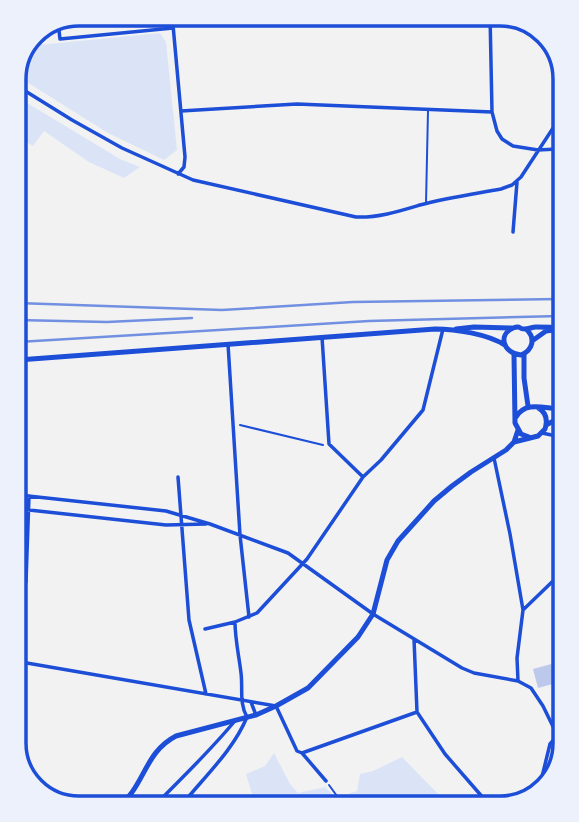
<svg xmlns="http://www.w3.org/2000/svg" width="579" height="822" viewBox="0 0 579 822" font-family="Lato,sans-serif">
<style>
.green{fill:#dbe4f7}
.building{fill:#bdc9ec}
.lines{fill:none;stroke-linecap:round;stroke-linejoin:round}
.path{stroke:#1d4ed8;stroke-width:2}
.service{stroke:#1d4ed8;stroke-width:2}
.minor{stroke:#1d4ed8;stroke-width:3.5}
.secondary{stroke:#1d4ed8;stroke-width:5}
.rail{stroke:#7290e2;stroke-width:2.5}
.rim{fill:none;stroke:#1d4ed8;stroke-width:3.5}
</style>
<rect width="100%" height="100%" fill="#f2f2f2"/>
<!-- green -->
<path class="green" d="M 160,33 L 166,42 L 177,150 L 164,160 L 108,133 L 14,74 L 28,46 Z
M 14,95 L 120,159 L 140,167 L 124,178 L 89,162 L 44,131 L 33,146 L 15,135 Z
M 274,753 L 290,784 L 298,793 L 325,787 L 336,798 L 357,791 L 360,774 L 373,771 L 402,757 L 442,798 L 438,801 L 255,804 L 246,774 L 265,766 Z"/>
<!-- building -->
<path class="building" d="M 564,657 L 564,685 L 561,686 L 560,682 L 538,688 L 533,669 L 555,663 L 554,660 Z"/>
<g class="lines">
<!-- path -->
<path class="path" d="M 240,425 L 323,445
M 329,785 L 342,803"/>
<!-- service -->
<path class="service" d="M 426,203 L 428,111"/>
<!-- minor -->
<path class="minor" d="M 172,14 L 185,157 L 184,167 L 178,174
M 490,14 L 492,112 L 497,131 L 502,139 L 513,146 L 538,150 L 557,149
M 58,22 L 60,39 L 173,28
M 14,84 L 72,120 L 122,148 L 193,180 L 356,217 C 378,218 400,211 420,205 C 446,198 474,194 501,189 L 512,185 L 521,177 L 557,122
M 181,111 L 297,104 L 492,112
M 513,232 L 517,182
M 322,337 L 329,444 L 363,477
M 228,344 L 240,535 L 249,617
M 542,433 L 561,437
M 494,458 L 510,534 L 523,610 L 517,658 L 518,681
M 178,477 L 189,620 L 206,694
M 19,495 L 166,511 L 210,524 L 288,553 L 373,614 L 462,668 L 474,673 L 518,681 L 531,688 L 543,706 L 563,747
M 20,509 L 166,525 L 206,524
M 26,582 L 29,496
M 523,610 L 553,581 L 563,577
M 205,629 L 235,622 L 257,613 L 307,559 L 363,477 L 381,460 L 423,410 L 443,329
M 414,639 L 417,712 L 445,754 L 485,800
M 21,662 L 276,706 L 297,751 L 302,753 L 326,781
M 251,702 L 256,715
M 302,753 L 417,712
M 539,789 L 550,744 L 557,736
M 154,806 C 181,779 209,752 234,722
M 181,806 C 203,778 233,751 247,717 C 239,703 243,689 241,673 C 239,656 235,639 235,622"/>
<!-- secondary -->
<path class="secondary" d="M 456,329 L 474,327 L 512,328
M 526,329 C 536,338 533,350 521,355 C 504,354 497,335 513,328 C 522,325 517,329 525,329 C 529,329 532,327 536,327 C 544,327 552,327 560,328
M 532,341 L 546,331 L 554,330
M 524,354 L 524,378 L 528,406
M 514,355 L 515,423 L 521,434 L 529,437
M 18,360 L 435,329 C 456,329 487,334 505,345
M 516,417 C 526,400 545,409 561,409
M 546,425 L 561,417
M 514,442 L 538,436 L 545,429 C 548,420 546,412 537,407
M 117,807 C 145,788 143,753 176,736 L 256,715 L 276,706 L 308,688 L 358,637 L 373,614 L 387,560 L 398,541 L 434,501 L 452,486 L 471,472 L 506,450 L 514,442 L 518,430"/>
<!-- rail -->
<path class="rail" d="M 17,303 L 222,310 L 353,302 L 559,299
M 17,320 L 107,322 L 192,318
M 18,342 L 369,321 L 560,316"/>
</g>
<!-- crop -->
<path d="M0 0H579V822H0ZM79 26H500A53 53 0 0 1 553 79V743A53 53 0 0 1 500 796H79A53 53 0 0 1 26 743V79A53 53 0 0 1 79 26Z" fill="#edf1fc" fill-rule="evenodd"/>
<path class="rim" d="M79 26H500A53 53 0 0 1 553 79V743A53 53 0 0 1 500 796H79A53 53 0 0 1 26 743V79A53 53 0 0 1 79 26Z"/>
</svg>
